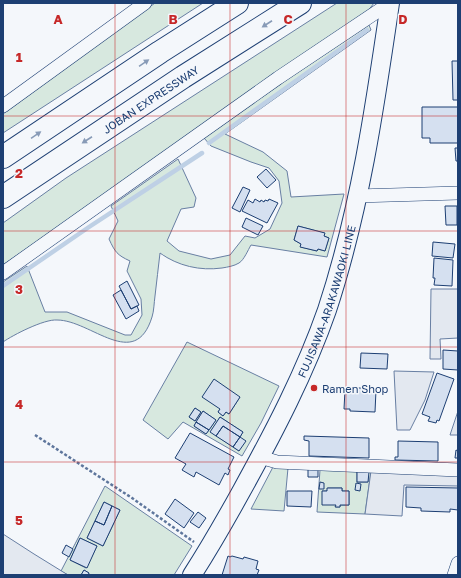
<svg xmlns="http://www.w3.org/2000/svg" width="461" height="578" viewBox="0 0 461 578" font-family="'Golos Text',sans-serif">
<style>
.green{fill:#d7e8df;stroke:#687fa3;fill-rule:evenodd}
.parking{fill:#e3e8f0;stroke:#687fa3}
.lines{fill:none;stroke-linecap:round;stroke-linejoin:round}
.stream{stroke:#bed0e5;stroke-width:4.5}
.building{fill:#d5e0f0;stroke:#1d3f73}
.minor-casing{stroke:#1d3f73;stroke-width:14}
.secondary-casing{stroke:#1d3f73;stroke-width:20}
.motorway-casing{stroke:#1d3f73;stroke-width:24}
.path{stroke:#5e769c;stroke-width:2.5;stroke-dasharray:3 2;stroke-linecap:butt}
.minor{stroke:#f4f7fb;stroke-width:13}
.secondary{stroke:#f4f7fb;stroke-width:18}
.motorway{stroke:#f4f7fb;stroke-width:22}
.oneway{fill:#889bb7}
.grid{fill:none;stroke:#c62828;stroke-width:1;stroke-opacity:0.55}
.poi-dot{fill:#c62828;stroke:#f4f7fb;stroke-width:1.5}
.labels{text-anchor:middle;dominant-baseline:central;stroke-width:3;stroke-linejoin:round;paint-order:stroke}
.street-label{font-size:11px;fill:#1d3f73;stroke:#f4f7fb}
.poi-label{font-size:11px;fill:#1d3f73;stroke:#f4f7fb;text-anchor:start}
.grid-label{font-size:13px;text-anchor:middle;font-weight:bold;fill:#c62828;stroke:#f4f7fb;stroke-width:3;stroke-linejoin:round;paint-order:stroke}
</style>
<rect width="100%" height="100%" fill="#f4f7fb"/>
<!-- green -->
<path class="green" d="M 155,3 L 203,3 L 3,133 L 3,114 Z
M 337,3 L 374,3 L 368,11 L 3,265 L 3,223 L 66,178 Z
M 369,25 L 371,30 L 225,134 L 263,152 L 287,171 L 291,197 L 344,194 L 327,257 L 251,245 C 248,250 244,260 239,263 C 234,266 228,267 222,268 C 200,271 178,266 160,253 C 158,267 157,282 155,296 C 154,303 154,311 152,317 C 135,372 91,320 57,320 C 44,319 13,335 3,342 L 3,282 L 27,266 L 45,312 L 67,312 L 125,335 L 131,335 L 142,315 L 141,299 L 127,271 L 130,261 C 117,255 115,252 109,239 L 118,221 L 111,206 L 178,159 L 196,198 L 194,207 L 181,209 L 167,241 L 179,251 L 211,259 L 230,255 L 245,236 L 255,238 L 270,229 L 282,203 L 279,181 L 269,168 L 251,162 L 211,146 L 204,138 L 282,83 ZM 298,226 L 324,233 L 324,236 L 329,238 L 325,251 L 318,249 L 317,251 L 301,247 L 301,244 L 294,240 Z
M 187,342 L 279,386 L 261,423 L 242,456 L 183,422 L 168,439 L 143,420 ZM 240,397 L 229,414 L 226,412 L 223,416 L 218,412 L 220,409 ZM 195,408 L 201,412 L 195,421 L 189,417 ZM 203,411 L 216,420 L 206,434 L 194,426 ZM 220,417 L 243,432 L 240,437 L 239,451 L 211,432 Z
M 273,467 L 288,468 L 284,511 L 251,509 Z
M 320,470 L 371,471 L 365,514 L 317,512 ZM 357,471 L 368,472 L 368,482 L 357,482 ZM 328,488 L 342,488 L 342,491 L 349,491 L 349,505 L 340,505 L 340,507 L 336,507 L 336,505 L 322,491 L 327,491 Z
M 105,486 L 192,546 L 174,575 L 88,575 L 89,573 L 84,570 L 81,575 L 68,575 L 61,571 ZM 104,502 L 120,510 L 103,546 L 87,538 ZM 80,538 L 97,546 L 86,568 L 70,560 Z"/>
<!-- parking -->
<path class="parking" d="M 431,289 L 458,289 L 458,338 L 440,339 L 441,359 L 430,359 Z
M 394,371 L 434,372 L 425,400 L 410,430 L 397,430 Z
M 458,411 L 458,435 L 450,435 Z
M 371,471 L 458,474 L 458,486 L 404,485 L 402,516 L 365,514 Z
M 3,534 L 34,554 L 68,575 L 3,575 Z"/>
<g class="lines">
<!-- stream -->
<path class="stream" d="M 209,143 L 367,30
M 3,286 L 89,227 L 202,153"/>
</g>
<!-- building -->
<path class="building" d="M 452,61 L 458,61 L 458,100 L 453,100 Z
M 422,107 L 458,107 L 458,143 L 430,143 L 430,138 L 422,138 Z
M 455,148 L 458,148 L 458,161 L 456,161 Z
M 266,169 L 276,180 L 267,188 L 257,177 Z
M 243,187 L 250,190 L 240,212 L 232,208 Z
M 255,199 L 260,202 L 261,200 L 264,202 L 265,200 L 268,201 L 269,199 L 278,203 L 267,223 L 242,211 L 248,200 L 253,203 Z
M 445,206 L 457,206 L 457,225 L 446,225 Z
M 246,218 L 263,226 L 258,235 L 242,227 Z
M 298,226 L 325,233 L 324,236 L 329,238 L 325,251 L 318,249 L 317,251 L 300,247 L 301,244 L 294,240 Z
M 433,242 L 455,244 L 453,258 L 432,256 Z
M 434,258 L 453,260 L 452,286 L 434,285 L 435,278 L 433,278 Z
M 127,281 L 139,305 L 131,309 L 119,286 Z
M 121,290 L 131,309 L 137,306 L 139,311 L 126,319 L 113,295 Z
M 443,350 L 458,351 L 458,370 L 443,369 Z
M 361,353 L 388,354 L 387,369 L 360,368 Z
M 437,373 L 454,379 L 439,421 L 437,420 L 436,423 L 428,421 L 430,417 L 422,414 Z
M 214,379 L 240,397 L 229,414 L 226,412 L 223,416 L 218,412 L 220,409 L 202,397 Z
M 353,388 L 374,388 L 374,390 L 376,390 L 375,412 L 350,411 L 350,409 L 344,409 L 345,390 L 352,390 Z
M 195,408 L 201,412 L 195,421 L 189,417 Z
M 203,411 L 216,420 L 209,430 L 196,422 Z
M 220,417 L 243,432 L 240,437 L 223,426 L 216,436 L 210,432 Z
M 196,422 L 209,430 L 206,434 L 194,426 Z
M 223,426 L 240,437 L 233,447 L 216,436 Z
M 190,433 L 234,457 L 228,469 L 230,470 L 228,475 L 225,473 L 219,485 L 196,472 L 194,477 L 182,470 L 186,464 L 175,458 Z
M 304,436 L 369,438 L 369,458 L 309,456 L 309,441 L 304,440 Z
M 240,437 L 246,441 L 239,451 L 233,447 Z
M 398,441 L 438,442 L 438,461 L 395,460 L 395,457 L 398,457 Z
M 456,450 L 458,451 L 458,458 L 455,458 Z
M 308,469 L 318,469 L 318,477 L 308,477 Z
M 357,471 L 369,472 L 368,482 L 357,482 Z
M 320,482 L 324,483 L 324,489 L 319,489 Z
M 356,483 L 361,484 L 360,491 L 355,490 Z
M 406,487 L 458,488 L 458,510 L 450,509 L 450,512 L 421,511 L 421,508 L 406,507 Z
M 327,488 L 342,488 L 342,491 L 349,491 L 349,505 L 340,505 L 340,507 L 335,507 L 336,505 L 322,505 L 322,491 L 327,491 Z
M 287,491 L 312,491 L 311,507 L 287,506 Z
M 175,499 L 194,513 L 184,528 L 165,514 Z
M 104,502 L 112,506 L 104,525 L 95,521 Z
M 112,506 L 120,510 L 103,546 L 87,538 L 95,521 L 104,525 Z
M 198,512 L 206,518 L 199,528 L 190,522 Z
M 80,538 L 97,546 L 87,568 L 70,560 Z
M 66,545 L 73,549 L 69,557 L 62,553 Z
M 228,556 L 230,557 L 232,556 L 243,559 L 244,557 L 258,561 L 256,569 L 259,570 L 257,575 L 222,575 Z
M 84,570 L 89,573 L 88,575 L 81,575 Z"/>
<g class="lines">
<!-- minor casing -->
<g class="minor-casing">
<path id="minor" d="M 3,106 L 145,3
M 357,196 L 458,193
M 3,273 L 278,78 L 390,3
M 260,457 L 277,462 L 458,470
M 454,575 L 458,563"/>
</g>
<!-- secondary casing -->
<g class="secondary-casing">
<g id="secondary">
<path id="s1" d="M 192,575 C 210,547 226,519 242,490 C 274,432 305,373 327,310 C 360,210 375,106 390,3"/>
</g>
</g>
<!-- motorway casing -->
<g class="motorway-casing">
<g id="motorway">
<path d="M 3,157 L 160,52 L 237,3"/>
<path id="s2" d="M 3,197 L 183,77 L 300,3"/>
</g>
</g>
<!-- path -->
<path class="path" d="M 35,435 L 132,498 L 194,542"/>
<!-- minor -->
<use href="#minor" class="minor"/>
<!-- secondary -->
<use href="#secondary" class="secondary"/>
<!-- motorway -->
<use href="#motorway" class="motorway"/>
</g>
<!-- one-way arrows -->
<defs><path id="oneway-solid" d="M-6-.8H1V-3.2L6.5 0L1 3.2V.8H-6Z"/></defs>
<g class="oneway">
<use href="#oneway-solid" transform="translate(267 24) rotate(147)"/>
<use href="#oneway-solid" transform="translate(144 63) rotate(-34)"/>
<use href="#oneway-solid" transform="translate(36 135) rotate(-34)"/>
<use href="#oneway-solid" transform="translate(87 140) rotate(147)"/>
</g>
<!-- grid -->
<path class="grid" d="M 115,3 L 115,575M 230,3 L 230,575M 346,3 L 346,575M 3,116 L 458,116M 3,231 L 458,231M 3,347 L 458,347M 3,462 L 458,462"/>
<!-- markers -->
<circle class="poi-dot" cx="314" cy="388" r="4"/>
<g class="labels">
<!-- street labels -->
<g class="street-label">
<text stroke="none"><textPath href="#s2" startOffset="177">JOBAN EXPRESSWAY</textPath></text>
<text stroke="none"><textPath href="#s1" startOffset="306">FUJISAWA-ARAKAWAOKI LINE</textPath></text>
</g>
<!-- poi labels -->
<g class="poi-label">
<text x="322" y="388">Ramen Shop</text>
</g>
</g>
<g class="grid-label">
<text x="58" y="24">A</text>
<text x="173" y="24">B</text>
<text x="288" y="24">C</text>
<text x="403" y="24">D</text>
<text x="19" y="62">1</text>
<text x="19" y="178">2</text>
<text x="19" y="294">3</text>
<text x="19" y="409">4</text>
<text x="19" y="525">5</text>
</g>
<!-- border -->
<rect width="461" height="578" fill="none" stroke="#1d3f73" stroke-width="8"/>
</svg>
